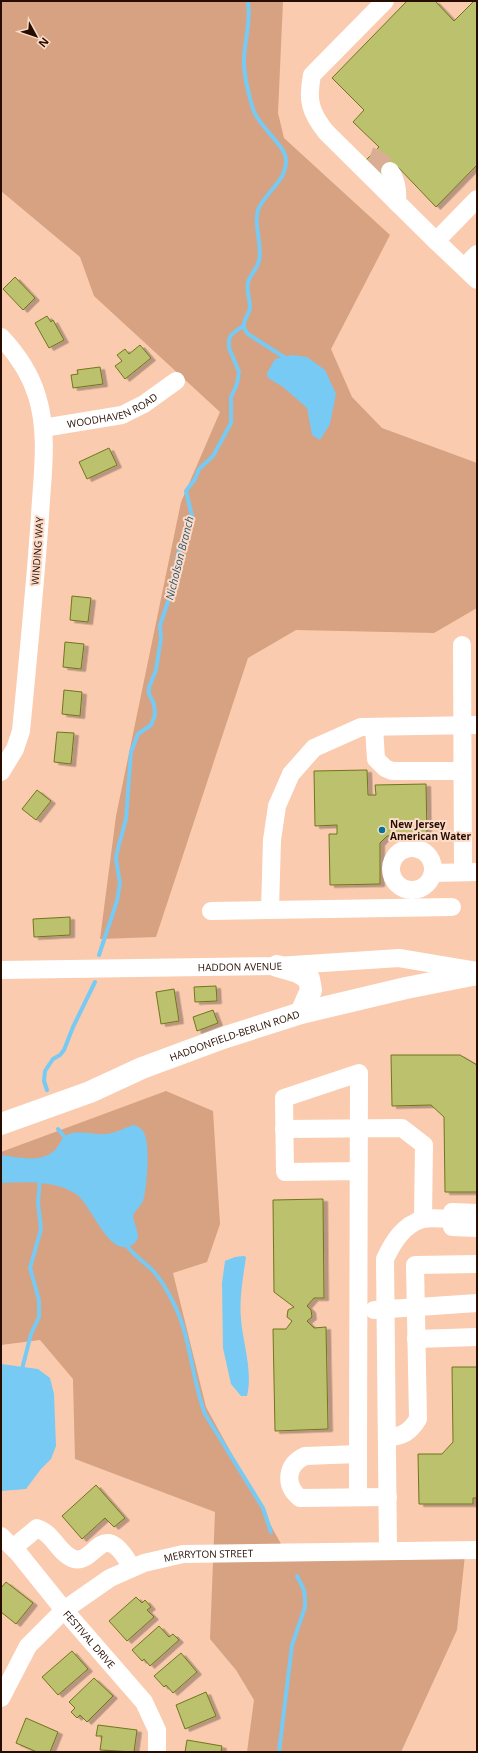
<svg xmlns="http://www.w3.org/2000/svg" width="478" height="1753" viewBox="0 0 478 1753" font-family="'Open Sans',sans-serif">
<style>
.green{fill:#d6a282}
.water{fill:#77caf4}
.lines{fill:none;stroke-linecap:round;stroke-linejoin:round}
.stream{stroke:#77caf4;stroke-width:4}
.building{fill:#bbc16c;stroke:#71761b;filter:url(#shadow)}
.minor-tunnel{stroke:#daae94;stroke-width:18;stroke-dasharray:18 9;stroke-linecap:butt}
.minor{stroke:#fff;stroke-width:18}
.major{stroke:#fff;stroke-width:22}
.poi-dot{fill:#01749e;stroke:#fcdcc9;stroke-width:1.5}
.labels{text-anchor:middle;dominant-baseline:central;stroke-width:4;stroke-linejoin:round;paint-order:stroke}
.street-label{font-size:10px;fill:#270c00;stroke:#fcdcc9}
.poi-label{font-size:10px;font-weight:bold;fill:#270c00;stroke:#fcdcc9;text-anchor:start}
.water-label{font-size:11px;font-style:italic;fill:#2e5b72;stroke:#fcdcc9}
</style>
<defs>
<filter id="shadow"><feDropShadow dx="4.5" dy="2.5" stdDeviation="0" flood-color="#0004"/></filter>
</defs>
<rect width="100%" height="100%" fill="#facbae"/>
<!-- green -->
<path class="green" d="M 1,1 L 283,1 L 278,113 L 284,138 L 390,235 L 331,349 L 352,397 L 382,428 L 477,463 L 477,608 L 434,633 L 296,630 L 248,658 L 156,937 L 100,939 L 116,816 L 181,502 L 220,412 L 94,296 L 80,257 L 1,191 Z
M 166,1091 L 213,1111 L 220,1224 L 207,1262 L 173,1273 L 206,1407 L 287,1555 L 465,1555 L 457,1630 L 401,1752 L 247,1752 L 254,1700 L 236,1670 L 210,1639 L 215,1512 L 75,1459 L 73,1379 L 40,1340 L 1,1345 L 1,1152 Z"/>
<!-- water -->
<path class="water" d="M 292,355 L 307,357 L 325,370 L 336,394 L 330,424 L 320,440 L 312,435 L 307,408 L 283,387 L 268,378 L 267,373 L 275,359 Z
M 133,1125 C 137,1126 140,1127 143,1131 C 151,1141 147,1188 143,1201 C 141,1206 135,1210 133,1216 C 134,1223 138,1230 138,1237 C 137,1242 134,1244 130,1246 C 108,1256 91,1204 76,1194 C 54,1180 26,1182 1,1183 L 1,1155 C 18,1157 41,1164 55,1150 C 60,1145 61,1137 69,1134 C 80,1130 95,1135 106,1134 C 116,1133 124,1128 133,1125 Z
M 244,1256 L 246,1257 C 243,1278 239,1298 241,1319 C 243,1344 253,1371 247,1396 L 241,1396 L 231,1384 L 223,1348 L 222,1283 L 225,1261 L 235,1257 Z
M 1,1364 L 38,1369 L 50,1378 L 54,1394 L 56,1446 L 51,1459 L 41,1469 L 26,1489 L 1,1491 Z"/>
<g class="lines">
<!-- stream -->
<path class="stream" d="M 248,1 C 251,21 245,39 244,58 C 243,73 248,91 252,106 C 257,126 287,146 286,161 C 286,182 265,192 258,210 C 253,227 263,244 259,261 C 257,269 250,275 248,282 C 246,291 250,299 250,307 C 250,314 243,318 244,326 C 244,330 246,331 248,334 L 287,359
M 99,955 L 117,901 L 120,883 L 116,859 L 117,852 L 126,819 L 131,752 L 138,734 L 151,725 L 155,715 L 154,704 L 149,694 L 149,687 L 156,670 L 161,638 L 160,625 L 169,599 L 179,550 L 192,516 L 186,491 L 195,479 L 199,469 L 213,456 L 231,423 L 231,397 L 237,384 L 239,372 L 229,348 L 229,339 L 232,334 L 244,325
M 47,1090 L 44,1081 L 45,1071 L 53,1059 L 60,1055 L 64,1050 L 73,1027 L 95,982
M 58,1129 L 68,1141
M 126,1244 C 133,1256 145,1262 154,1272 C 161,1280 167,1290 172,1300 C 191,1335 191,1377 205,1414 L 263,1508 L 271,1532
M 21,1373 L 31,1334 L 39,1317 L 39,1300 L 30,1268 L 41,1229 L 38,1203 L 40,1178
M 279,1752 L 292,1645 L 305,1607 L 305,1600 L 304,1590 L 297,1576"/>
</g>
<!-- building -->
<path class="building" d="M 407,1 L 435,1 L 454,21 L 474,1 L 477,2 L 477,165 L 436,207 L 396,165 L 383,178 L 366,160 L 379,147 L 353,122 L 364,110 L 332,78 Z
M 15,277 L 35,298 L 23,310 L 3,289 Z
M 47,316 L 51,322 L 53,320 L 64,340 L 49,348 L 35,323 Z
M 140,345 L 151,358 L 125,379 L 115,366 L 122,361 L 117,355 L 125,349 L 129,354 Z
M 100,367 L 103,384 L 73,388 L 71,375 L 78,374 L 77,370 Z
M 109,448 L 117,465 L 87,479 L 79,462 Z
M 72,596 L 91,598 L 88,622 L 70,620 Z
M 65,642 L 84,644 L 81,669 L 63,667 Z
M 64,690 L 82,692 L 80,716 L 62,714 Z
M 57,732 L 74,733 L 71,764 L 54,762 Z
M 367,770 L 368,795 L 376,795 L 375,785 L 426,784 L 427,834 L 387,836 L 380,843 L 380,884 L 330,885 L 329,834 L 337,834 L 337,825 L 315,826 L 314,771 Z
M 37,790 L 51,801 L 36,820 L 22,809 Z
M 70,917 L 70,935 L 34,937 L 33,919 Z
M 216,986 L 217,1001 L 195,1002 L 194,987 Z
M 174,989 L 179,1021 L 161,1024 L 156,992 Z
M 213,1010 L 218,1023 L 197,1031 L 193,1017 Z
M 391,1055 L 460,1055 L 477,1065 L 477,1192 L 445,1192 L 444,1117 L 431,1105 L 392,1106 Z
M 323,1199 L 324,1298 L 314,1298 L 307,1306 L 311,1310 L 312,1317 L 307,1321 L 314,1328 L 326,1327 L 328,1429 L 275,1431 L 273,1329 L 286,1329 L 292,1321 L 287,1317 L 288,1310 L 294,1307 L 274,1292 L 273,1200 Z
M 452,1367 L 477,1367 L 477,1498 L 473,1498 L 473,1504 L 419,1504 L 418,1454 L 442,1454 L 453,1442 Z
M 96,1485 L 125,1518 L 114,1527 L 105,1518 L 82,1539 L 62,1516 Z
M 6,1582 L 33,1603 L 16,1624 L 1,1612 L 1,1588 Z
M 136,1597 L 142,1603 L 145,1600 L 151,1607 L 147,1610 L 154,1617 L 127,1641 L 109,1621 Z
M 159,1626 L 169,1637 L 173,1634 L 179,1640 L 150,1666 L 144,1659 L 142,1661 L 132,1650 Z
M 72,1651 L 88,1669 L 58,1695 L 42,1677 Z
M 181,1653 L 197,1672 L 173,1693 L 166,1685 L 164,1687 L 154,1676 Z
M 94,1678 L 113,1696 L 87,1722 L 80,1715 L 77,1718 L 71,1712 L 75,1708 L 69,1702 Z
M 206,1692 L 216,1716 L 185,1729 L 176,1705 Z
M 26,1718 L 58,1732 L 50,1752 L 37,1752 L 16,1743 Z
M 98,1725 L 137,1730 L 134,1752 L 100,1750 L 102,1736 L 96,1736 Z
M 187,1740 L 222,1746 L 221,1752 L 185,1752 Z"/>
<g class="lines">
<!-- minor-tunnel -->
<path class="minor-tunnel" d="M 370,156 C 378,159 385,164 390,171"/>
<!-- minor -->
<g class="minor">
<path d="M 385,1 L 312,75 C 307,100 310,112 326,132 L 436,241 L 477,280"/>
<path d="M 390,171 C 397,181 398,191 397,203"/>
<path d="M 436,241 L 477,199"/>
<path d="M 464,267 L 477,254"/>
<path d="M 1,337 C 17,354 30,373 37,396 C 49,434 42,477 40,516 C 35,588 28,659 21,731 L 15,749 L 1,772"/>
<path id="s1" d="M 43,428 L 122,415 L 144,404 L 176,381"/>
<path d="M 462,645 L 463,872"/>
<path d="M 374,727 L 376,759 L 385,768 L 392,771 L 462,771"/>
<circle cx="412" cy="869" r="21"/>
<path d="M 433,873 L 477,872"/>
<path d="M 270,910 L 272,840 L 277,806 L 291,774 L 314,748 L 361,727 L 477,725"/>
<path d="M 211,911 L 452,907"/>
<path id="s2" d="M 1,970 L 277,966 L 399,958 L 477,971"/>
<path d="M 284,1129 L 402,1128 L 424,1145 L 423,1219"/>
<path d="M 477,1213 L 452,1212 L 452,1227 L 477,1228"/>
<path d="M 374,1310 L 477,1303"/>
<path d="M 416,1339 L 477,1337"/>
<path d="M 387,1437 C 402,1437 410,1432 418,1419 L 415,1265 L 477,1264"/>
<path d="M 358,1454 L 305,1456 C 286,1465 284,1485 300,1498 L 388,1497"/>
<path d="M 358,1497 L 358,1454 L 359,1073 L 284,1098 L 285,1172 L 359,1171"/>
<path id="s3" d="M 1,1536 L 19,1554 L 64,1610 L 144,1702 L 157,1730 L 157,1752"/>
<path d="M 13,1548 L 37,1528 C 53,1533 59,1554 74,1559 C 96,1565 102,1514 132,1568"/>
<path d="M 388,1551 L 385,1259 C 393,1242 403,1225 423,1219 C 431,1217 442,1219 451,1219"/>
<path id="s4" d="M 1,1698 L 28,1646 L 64,1610 L 110,1578 L 144,1563 L 183,1554 L 477,1550"/>
</g>
<!-- major -->
<g class="major">
<path d="M 277,966 L 298,972 L 309,979 L 311,990 L 301,1013"/>
<path id="s5" d="M 1,1124 L 90,1092 L 142,1068 L 223,1038 L 301,1013 L 406,988 L 477,974"/>
</g>
</g>
<!-- markers -->
<circle class="poi-dot" cx="382" cy="830" r="4"/>
<g class="labels">
<!-- street labels -->
<g class="street-label">
<text stroke="none"><textPath href="#s1" startOffset="72">WOODHAVEN ROAD</textPath></text>
<text transform="translate(37 551) rotate(-86)">WINDING WAY</text>
<text stroke="none"><textPath href="#s2" startOffset="239">HADDON AVENUE</textPath></text>
<text stroke="none"><textPath href="#s5" startOffset="250">HADDONFIELD-BERLIN ROAD</textPath></text>
<text stroke="none"><textPath href="#s4" startOffset="268">MERRYTON STREET</textPath></text>
<text stroke="none"><textPath href="#s3" startOffset="136">FESTIVAL DRIVE</textPath></text>
</g>
<!-- poi labels -->
<g class="poi-label">
<text x="390" y="824">New Jersey<tspan x="390" dy="12">American Water</tspan></text>
</g>
<!-- water labels -->
<g class="water-label">
<text transform="translate(179 558) rotate(-76)">Nicholson Branch</text>
</g>
</g>
<!-- border -->
<rect width="478" height="1753" fill="none" stroke="#270c00" stroke-width="4"/>
<!-- north arrow -->
<g transform="translate(36 36) rotate(130)" stroke="#fcdcc9" stroke-width="3" paint-order="stroke">
<path d="M0-3L7 15L0 10L-7 15Z" fill="#270c00"/>
<text y="-6" font-size="11" font-weight="bold" text-anchor="middle" fill="#270c00">N</text>
</g>
</svg>
